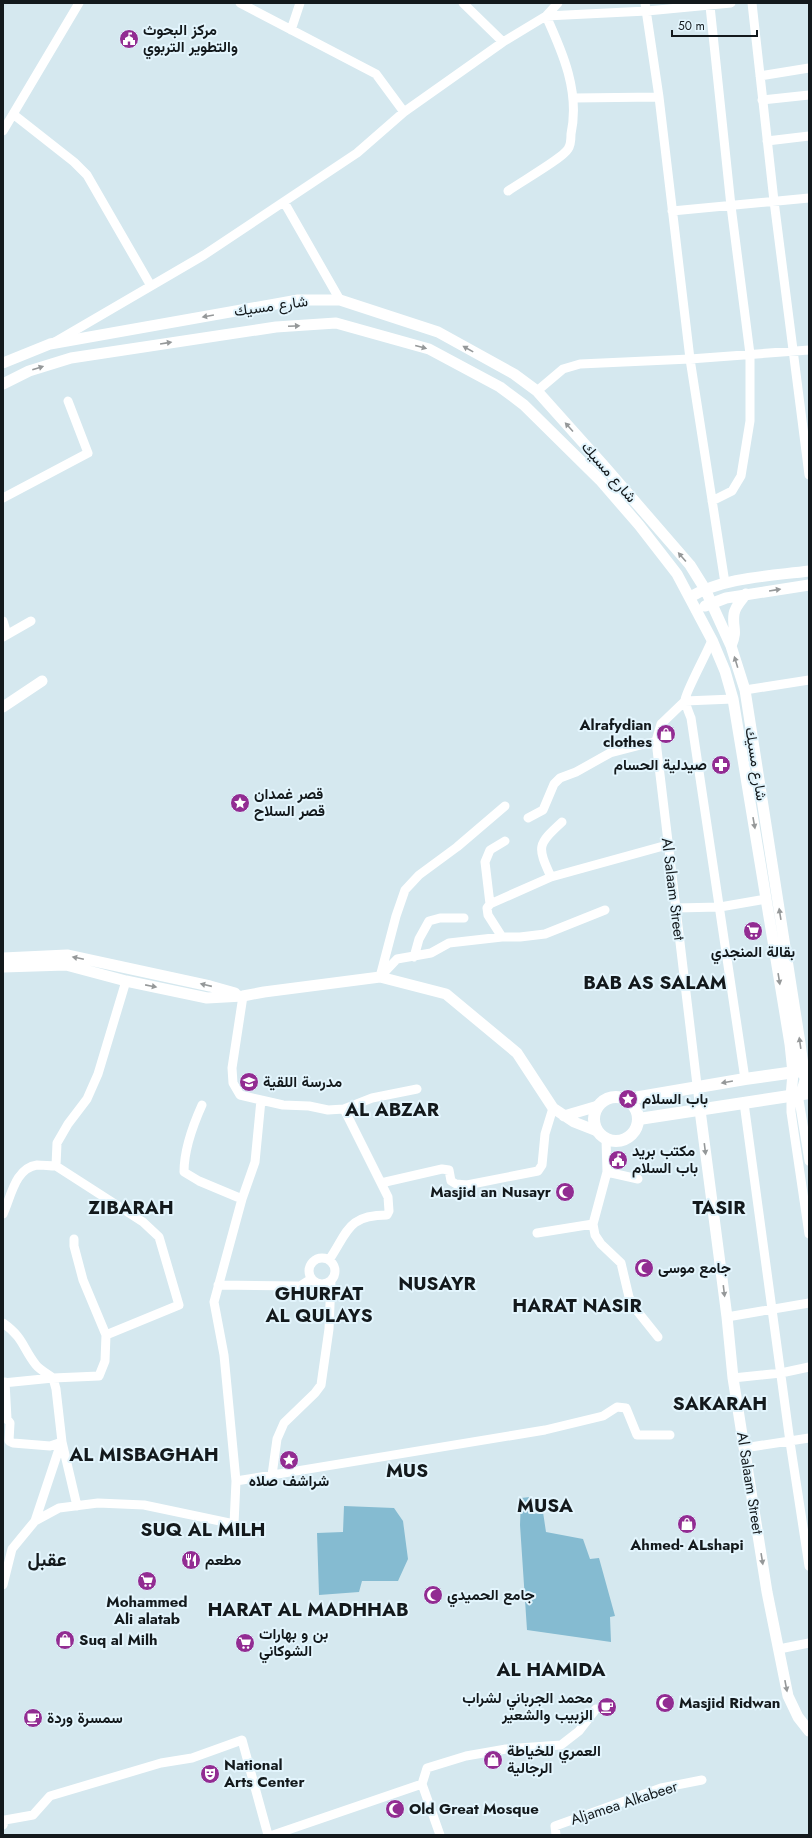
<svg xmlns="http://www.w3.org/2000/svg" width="812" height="1838" viewBox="0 0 812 1838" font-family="Jost,Vazirmatn,sans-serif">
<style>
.green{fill:#85bbd1}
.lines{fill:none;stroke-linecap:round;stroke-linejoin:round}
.minor{stroke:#fff;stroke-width:9}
.tertiary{stroke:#fff;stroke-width:11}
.secondary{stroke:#fff;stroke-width:12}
.oneway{fill:#959899}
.labels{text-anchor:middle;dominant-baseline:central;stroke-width:4;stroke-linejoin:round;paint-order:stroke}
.poi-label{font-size:15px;font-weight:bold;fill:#13191c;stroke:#e3f5fd;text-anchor:start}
.street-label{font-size:15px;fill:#13191c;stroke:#e3f5fd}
.district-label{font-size:19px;font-weight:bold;fill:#13191c;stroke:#e3f5fd}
</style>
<rect width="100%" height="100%" fill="#d5e8ef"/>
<!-- green -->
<path class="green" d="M 530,1497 L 533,1514 L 543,1512 L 546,1532 L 583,1539 L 590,1559 L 599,1558 L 615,1616 L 610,1617 L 611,1642 L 527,1630 L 520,1525 L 521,1498 Z
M 344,1506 L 394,1508 L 403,1521 L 408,1559 L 398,1581 L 362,1581 L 359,1592 L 319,1595 L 317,1533 L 343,1532 Z"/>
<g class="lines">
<!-- minor -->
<path class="minor" d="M 240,3 L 376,74 L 404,112
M 463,3 L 503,42
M 645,3 L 659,97 L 690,359 L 725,583
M 752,3 L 774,201 L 809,475
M 710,6 L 731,206 L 750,354 L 750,421 L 741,476 L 732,491 L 712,501
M 291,30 L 300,3
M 760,76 L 809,68
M 574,98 L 659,97
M 762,100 L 809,95
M 13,114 L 74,162 L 87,175 L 151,286
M 3,131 L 79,3
M 767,141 L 809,136
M 508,191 C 519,183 563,158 568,149 C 571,145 571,138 571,134 C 580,92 563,53 546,16 L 558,3
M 284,202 L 340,300
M 672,211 L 809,198
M 55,342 L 204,255 L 357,153 L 404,112 L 503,42 L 546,16 L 647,11 L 731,3
M 537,391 L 563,369 L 580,364 L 690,359 L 809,350
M 3,498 L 88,453 L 68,401
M 3,621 L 7,634
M 3,637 L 31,621
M 712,640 C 708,651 685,693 685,700 C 686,706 689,713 691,718 L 745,1079
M 745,690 L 809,680
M 685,701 L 661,724 L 656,741 L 700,1110
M 685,701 L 733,699
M 505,806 L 457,847 L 419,875 L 405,890 L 396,916 L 380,977 L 397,959 L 431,953 L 449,943 L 502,937 L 520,937 L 545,934 L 605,910
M 528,818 L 543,810 L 554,784 L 560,778 L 576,772 L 610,753 L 656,741
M 551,877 C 537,846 537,845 562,822
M 490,904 L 485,862 L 490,850 L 505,841
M 676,908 L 720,907 L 766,899
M 502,937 L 488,915 L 487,908 L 490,904 L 551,877 L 667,845
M 414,957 L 419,939 L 429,921 L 440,918 L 464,918
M 801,1095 L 799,1100 L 809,1161
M 791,1097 L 791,1112 L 809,1234
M 261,1100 L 283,1105 L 309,1106 L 328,1110 L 344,1109 L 372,1098 L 417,1089
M 744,1103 L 790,1442 L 809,1566
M 202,1105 C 193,1125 184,1150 184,1172 L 199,1181 L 242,1199
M 606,1139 L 607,1172 L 593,1224 L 595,1235 L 601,1244 L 621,1263 L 629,1297 L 634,1307 L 658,1337
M 607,1172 L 638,1179
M 381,1183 L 442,1169 L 449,1170 L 451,1181 L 456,1184 L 467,1185 L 538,1171 L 542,1165 L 545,1134 L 553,1108
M 3,1214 C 11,1197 15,1168 37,1165 C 43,1165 50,1166 56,1166
M 537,1233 L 593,1224
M 74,1239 L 74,1246 L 83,1280 L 106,1335 L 105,1361 L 99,1376 L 53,1378 L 56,1389 L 62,1442 L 77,1506
M309 1271a13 13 0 1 1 26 0a13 13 0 1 1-26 0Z
M 329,1260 C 348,1232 347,1215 387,1215 L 389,1211 L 388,1197 L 344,1109
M 218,1285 L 300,1286 L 311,1279
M 727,1317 L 809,1303
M 3,1323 C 24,1338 22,1347 36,1365 C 40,1370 48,1374 53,1378
M 106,1335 L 179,1305 L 159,1237 L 143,1222 L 56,1166 L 57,1143 L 68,1124 L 87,1099 L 98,1074 L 126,981
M 733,1378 L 781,1373 L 809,1367
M 5,1382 L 7,1419 L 10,1423 L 9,1441 L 13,1443 L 50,1446 L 62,1442
M 3,1383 L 53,1378
M 744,1448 L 809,1438
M 272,1475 L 277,1439 L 284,1423 L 315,1393 L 321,1385 L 329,1329 L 331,1280
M 236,1481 L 545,1430 L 603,1416 L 617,1407 L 626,1408 L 637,1435 L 670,1435
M 35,1521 L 61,1443
M 3,1585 L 12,1549 L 35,1521 L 59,1508 L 98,1503 L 144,1505 L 234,1524 L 236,1481 L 224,1355 L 214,1302 L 242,1199 L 255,1162 L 261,1100 L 240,1095 L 233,1083 L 232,1068 L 243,996
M 779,1649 L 809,1643
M 422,1784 L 427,1768 L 466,1756 L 506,1749 L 561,1745 L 579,1731 L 596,1709
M 3,1825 L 5,1820 L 33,1815 L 50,1796 L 161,1763 L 192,1758 L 242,1740 L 268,1835
M 273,1835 L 422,1784 L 440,1835
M 556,1835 L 555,1826 L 661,1788 L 702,1780"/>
<!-- tertiary -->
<path class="tertiary" d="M 3,363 L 50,344 L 298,300 L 340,300 L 438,332 L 514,374 L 537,391 L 605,467 L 690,565 L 705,589 L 731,646 L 745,690 L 800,1043 L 805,1080 L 801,1095
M 3,384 L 29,371 L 71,358 L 276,327 L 336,323 L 429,349 L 500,387 L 524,405 L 600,480 L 639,525 L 677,574 L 712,640 L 725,671 L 733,699 L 790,1044 L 793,1073 L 791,1097
M 690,597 C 724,577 771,576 809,571
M 705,606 L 726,598 L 809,585
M 731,646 C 738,630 732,628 734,614 C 735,606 742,600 746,594
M 3,707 L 42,681
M 3,958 L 67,955 L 210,986 L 235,993
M 3,967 L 66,965 L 126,981 L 207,998 L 243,996 L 264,992 L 380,977 L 446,994 L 517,1053 L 553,1108 L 574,1122 L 597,1131
M 700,1110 L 727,1317 L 733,1378 L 767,1592 L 788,1696 L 798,1717 L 809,1731
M 564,1116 L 598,1106"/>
<!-- secondary -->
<path class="secondary" d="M594 1119a22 22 0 1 1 44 0a22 22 0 1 1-44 0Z
M 628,1099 L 745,1079 L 809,1070
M 639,1119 L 809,1093"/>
</g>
<!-- one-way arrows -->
<defs><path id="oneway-solid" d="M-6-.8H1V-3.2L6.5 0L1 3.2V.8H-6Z"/></defs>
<g class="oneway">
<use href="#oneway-solid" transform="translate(208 316) rotate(170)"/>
<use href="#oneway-solid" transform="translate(294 326) rotate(-3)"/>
<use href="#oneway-solid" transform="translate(166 343) rotate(-9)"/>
<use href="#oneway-solid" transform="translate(421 347) rotate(15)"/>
<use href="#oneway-solid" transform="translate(468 349) rotate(-151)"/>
<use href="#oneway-solid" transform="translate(38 368) rotate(-18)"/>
<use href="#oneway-solid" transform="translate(569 427) rotate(-132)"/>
<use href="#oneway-solid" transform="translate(682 557) rotate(-131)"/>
<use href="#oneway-solid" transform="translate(775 590) rotate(-9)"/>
<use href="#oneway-solid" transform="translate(736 662) rotate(-107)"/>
<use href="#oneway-solid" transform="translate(754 823) rotate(80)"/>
<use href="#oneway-solid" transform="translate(780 914) rotate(-99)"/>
<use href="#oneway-solid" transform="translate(78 958) rotate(-168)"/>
<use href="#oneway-solid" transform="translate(779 979) rotate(81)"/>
<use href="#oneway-solid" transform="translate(206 985) rotate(-167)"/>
<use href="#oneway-solid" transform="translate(151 986) rotate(11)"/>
<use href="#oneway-solid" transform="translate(800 1043) rotate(-98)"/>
<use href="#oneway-solid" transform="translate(727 1082) rotate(170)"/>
<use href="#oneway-solid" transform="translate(705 1149) rotate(83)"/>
<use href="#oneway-solid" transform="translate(724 1291) rotate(83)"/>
<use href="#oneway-solid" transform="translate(762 1559) rotate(81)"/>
<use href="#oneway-solid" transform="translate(786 1686) rotate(79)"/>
</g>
<!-- icons -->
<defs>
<g id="civic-disc" transform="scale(1)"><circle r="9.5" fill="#922c92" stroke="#e3f5fd"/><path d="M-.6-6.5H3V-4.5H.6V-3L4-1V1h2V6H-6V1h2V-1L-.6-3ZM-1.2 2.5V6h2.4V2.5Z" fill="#fff"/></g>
<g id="shop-disc" transform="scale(1)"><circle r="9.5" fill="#922c92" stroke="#e3f5fd"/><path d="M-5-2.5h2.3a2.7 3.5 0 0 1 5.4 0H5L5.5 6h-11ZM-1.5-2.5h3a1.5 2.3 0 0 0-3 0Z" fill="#fff"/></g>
<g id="pharmacy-disc" transform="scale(1)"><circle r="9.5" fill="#922c92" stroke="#e3f5fd"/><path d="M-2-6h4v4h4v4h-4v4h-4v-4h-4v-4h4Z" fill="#fff"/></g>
<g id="sight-disc" transform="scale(1)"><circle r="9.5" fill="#922c92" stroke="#e3f5fd"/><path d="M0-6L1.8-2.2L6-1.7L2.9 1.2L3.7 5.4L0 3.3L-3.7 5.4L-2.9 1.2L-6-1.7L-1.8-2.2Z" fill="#fff"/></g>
<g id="supermarket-disc" transform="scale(1)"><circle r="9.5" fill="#922c92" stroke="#e3f5fd"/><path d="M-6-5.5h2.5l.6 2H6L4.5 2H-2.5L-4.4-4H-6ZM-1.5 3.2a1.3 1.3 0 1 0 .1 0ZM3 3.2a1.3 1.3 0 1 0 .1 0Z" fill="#fff"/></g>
<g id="school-disc" transform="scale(1)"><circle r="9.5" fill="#922c92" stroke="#e3f5fd"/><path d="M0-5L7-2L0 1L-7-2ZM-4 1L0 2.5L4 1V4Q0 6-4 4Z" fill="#fff"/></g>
<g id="mosque-disc" transform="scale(1)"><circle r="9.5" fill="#922c92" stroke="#e3f5fd"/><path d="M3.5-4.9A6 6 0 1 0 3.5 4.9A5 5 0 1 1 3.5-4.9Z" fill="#fff"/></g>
<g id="restaurant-disc" transform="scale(1)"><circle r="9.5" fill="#922c92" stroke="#e3f5fd"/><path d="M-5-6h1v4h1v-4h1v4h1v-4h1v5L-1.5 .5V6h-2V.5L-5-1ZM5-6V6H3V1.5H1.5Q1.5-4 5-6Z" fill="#fff"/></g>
<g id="cafe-disc" transform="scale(1)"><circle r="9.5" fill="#922c92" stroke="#e3f5fd"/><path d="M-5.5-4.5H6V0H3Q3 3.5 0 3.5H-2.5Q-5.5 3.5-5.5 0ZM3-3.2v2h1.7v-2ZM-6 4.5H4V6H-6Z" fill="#fff"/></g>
<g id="theatre-disc" transform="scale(1)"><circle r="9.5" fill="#922c92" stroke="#e3f5fd"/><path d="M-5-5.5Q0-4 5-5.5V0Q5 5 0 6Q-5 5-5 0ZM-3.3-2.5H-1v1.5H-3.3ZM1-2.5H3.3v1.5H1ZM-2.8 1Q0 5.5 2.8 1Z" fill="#fff"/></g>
</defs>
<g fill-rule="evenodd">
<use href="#civic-disc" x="129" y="39"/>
<use href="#shop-disc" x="666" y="734"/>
<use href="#pharmacy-disc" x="721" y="765"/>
<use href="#sight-disc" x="240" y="803"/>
<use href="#supermarket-disc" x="753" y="931"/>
<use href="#school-disc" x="249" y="1082"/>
<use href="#sight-disc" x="628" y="1099"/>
<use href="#civic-disc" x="618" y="1160"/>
<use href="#mosque-disc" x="565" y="1192"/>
<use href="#mosque-disc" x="644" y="1268"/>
<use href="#sight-disc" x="289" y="1460"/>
<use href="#shop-disc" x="687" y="1524"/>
<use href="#restaurant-disc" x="191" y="1560"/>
<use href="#supermarket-disc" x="147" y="1581"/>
<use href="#mosque-disc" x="433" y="1595"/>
<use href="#shop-disc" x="65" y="1640"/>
<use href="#supermarket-disc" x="245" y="1643"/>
<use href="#mosque-disc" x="665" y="1703"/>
<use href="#cafe-disc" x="607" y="1707"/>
<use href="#cafe-disc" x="33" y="1718"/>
<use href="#shop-disc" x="493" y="1760"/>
<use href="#theatre-disc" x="210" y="1774"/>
<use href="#mosque-disc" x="395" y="1809"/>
</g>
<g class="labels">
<!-- poi labels -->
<g class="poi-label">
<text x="143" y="30">مركز البحوث<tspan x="143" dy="17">والتطوير التربوي</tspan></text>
<text x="652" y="725" text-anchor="end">Alrafydian<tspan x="652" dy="17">clothes</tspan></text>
<text x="707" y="765" text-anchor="end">صيدلية الحسام</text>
<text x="254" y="794">قصر غمدان<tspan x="254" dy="17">قصر السلاح</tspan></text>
<text x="753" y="952" text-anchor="middle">بقالة المنجدي</text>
<text x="263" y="1082">مدرسة اللقية</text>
<text x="642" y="1099">باب السلام</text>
<text x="632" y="1151">مكتب بريد<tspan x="632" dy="17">باب السلام</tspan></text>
<text x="551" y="1192" text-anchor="end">Masjid an Nusayr</text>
<text x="658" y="1268">جامع موسى</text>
<text x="289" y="1481" text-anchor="middle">شراشف صلاه</text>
<text x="687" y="1545" text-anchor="middle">Ahmed- ALshapi</text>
<text x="205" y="1560">مطعم</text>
<text x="447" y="1595">جامع الحميدي</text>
<text x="147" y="1602" text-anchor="middle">Mohammed<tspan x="147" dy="17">Ali alatab</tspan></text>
<text x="259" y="1634">بن و بهارات<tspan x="259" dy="17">الشوكاني</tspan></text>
<text x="79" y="1640">Suq al Milh</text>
<text x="593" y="1698" text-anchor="end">محمد الجرباني لشراب<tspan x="593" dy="17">الزبيب والشعير</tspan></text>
<text x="679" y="1703">Masjid Ridwan</text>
<text x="47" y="1718">سمسرة وردة</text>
<text x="507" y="1751">العمري للخياطة<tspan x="507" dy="17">الرجالية</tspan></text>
<text x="224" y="1765">National<tspan x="224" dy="17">Arts Center</tspan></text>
<text x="409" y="1809">Old Great Mosque</text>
</g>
<!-- street labels -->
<g class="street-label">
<text transform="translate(271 306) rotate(-8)">شارع مسيك</text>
<text transform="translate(609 472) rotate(49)">شارع مسيك</text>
<text transform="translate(756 764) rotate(81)">شارع مسيك</text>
<text transform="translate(673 889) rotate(83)">Al Salaam Street</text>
<text transform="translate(750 1483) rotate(81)">Al Salaam Street</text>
<text transform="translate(624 1803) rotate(-18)">Aljamea Alkabeer</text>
</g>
<!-- district labels -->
<g class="district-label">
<text x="655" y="982">BAB AS SALAM</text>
<text x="392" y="1109">AL ABZAR</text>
<text x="131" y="1207">ZIBARAH</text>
<text x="719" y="1207">TASIR</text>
<text x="437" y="1283">NUSAYR</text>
<text x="319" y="1293">GHURFAT<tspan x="319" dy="22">AL QULAYS</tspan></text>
<text x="577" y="1305">HARAT NASIR</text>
<text x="720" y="1403">SAKARAH</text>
<text x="144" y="1454">AL MISBAGHAH</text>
<text x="407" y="1470">MUS</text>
<text x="545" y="1505">MUSA</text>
<text x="203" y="1529">SUQ AL MILH</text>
<text x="47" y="1559">عقبل</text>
<text x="308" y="1609">HARAT AL MADHHAB</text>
<text x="551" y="1669">AL HAMIDA</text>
</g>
</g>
<!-- border -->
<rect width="812" height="1838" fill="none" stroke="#13191c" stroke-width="8"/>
<!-- scale -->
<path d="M672 30v6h85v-6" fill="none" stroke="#13191c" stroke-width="2"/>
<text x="678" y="30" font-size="12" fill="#13191c" stroke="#e3f5fd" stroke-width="3" paint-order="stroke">50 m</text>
</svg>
